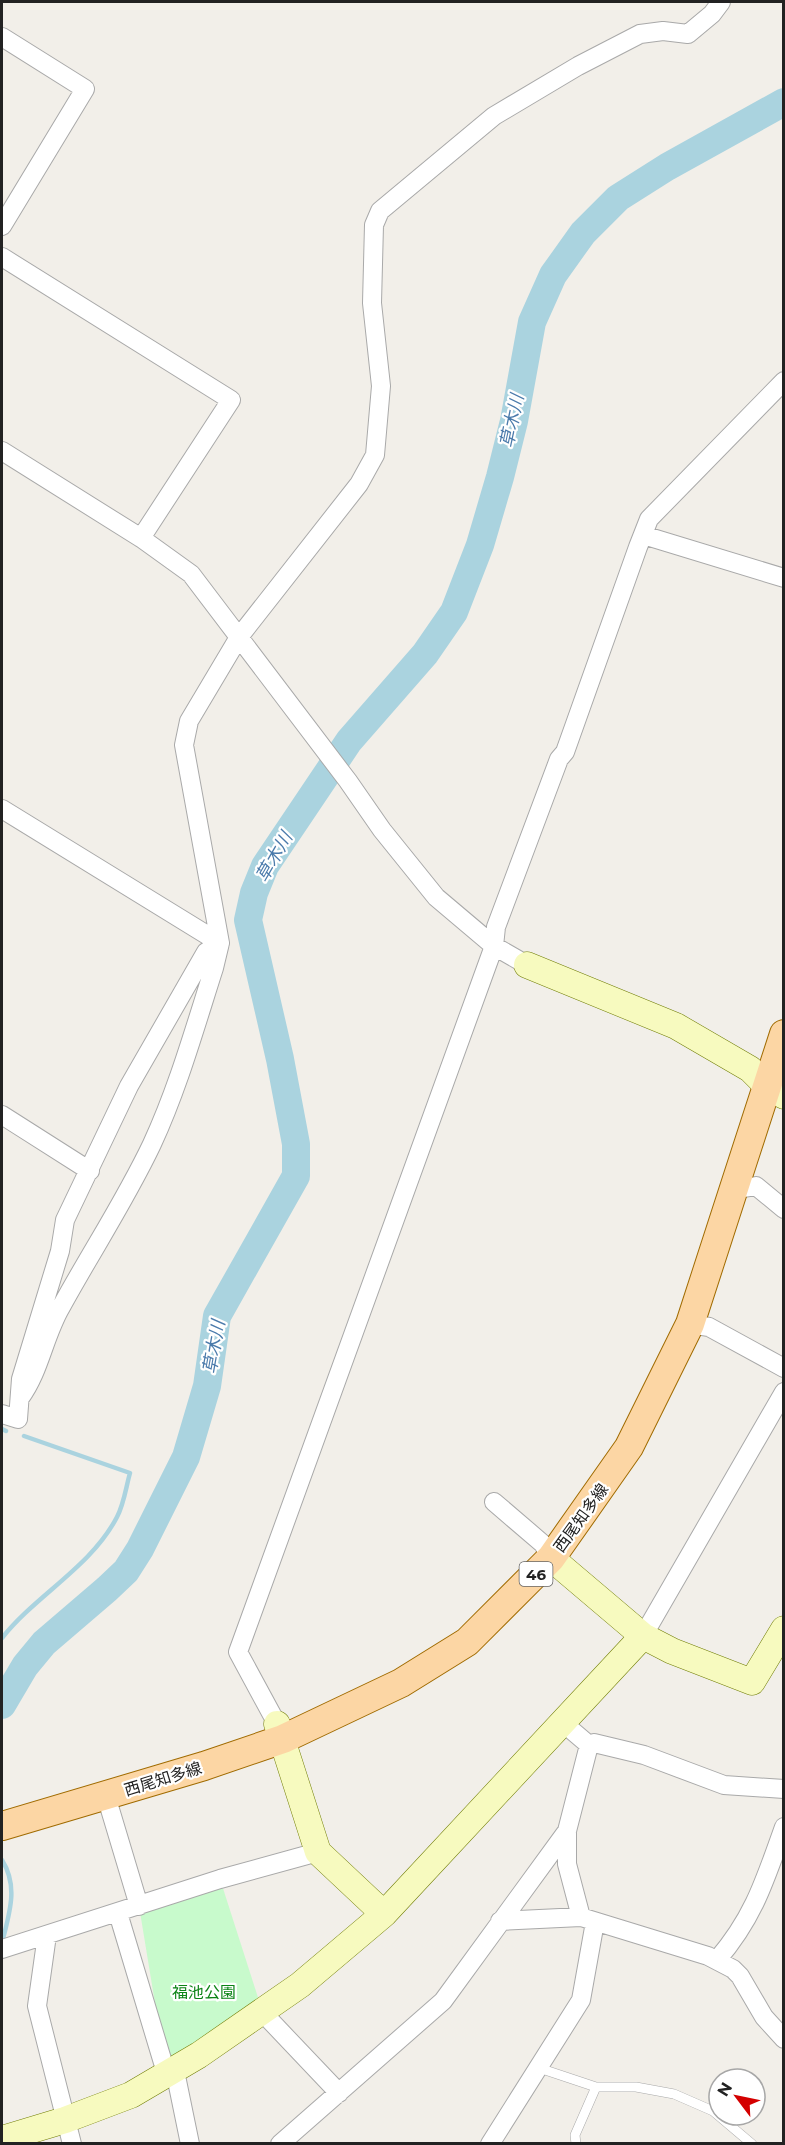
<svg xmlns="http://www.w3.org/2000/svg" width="785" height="2145" viewBox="0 0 785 2145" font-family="Montserrat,'Noto Sans JP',sans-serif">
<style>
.park{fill:#c8facc}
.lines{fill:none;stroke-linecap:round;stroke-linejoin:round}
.stream{stroke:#aad3df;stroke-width:4.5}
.river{stroke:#aad3df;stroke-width:28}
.lane-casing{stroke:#a9a9a9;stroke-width:10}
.street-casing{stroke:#a9a9a9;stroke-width:20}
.secondary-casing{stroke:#707d05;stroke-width:27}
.primary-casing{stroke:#a06b00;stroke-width:30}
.lane{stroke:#fff;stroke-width:9}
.street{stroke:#fff;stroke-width:18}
.secondary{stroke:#f7fabf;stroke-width:26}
.primary{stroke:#fcd6a4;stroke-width:28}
.labels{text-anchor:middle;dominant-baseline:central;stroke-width:4.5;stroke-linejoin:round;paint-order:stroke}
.shield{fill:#fff;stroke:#646464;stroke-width:1.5}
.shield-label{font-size:15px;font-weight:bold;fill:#222}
.street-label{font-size:16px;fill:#222;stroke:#fff}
.park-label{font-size:16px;fill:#0c8416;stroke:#fff}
.water-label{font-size:18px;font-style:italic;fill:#4a7aab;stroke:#fff}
</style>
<rect width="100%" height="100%" fill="#f2efe9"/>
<!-- park -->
<path class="park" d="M 220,1879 L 263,2013 L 167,2076 L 139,1906 Z"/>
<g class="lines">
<!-- stream -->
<path class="stream" d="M 2,1429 L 6,1431
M 2,1638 C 36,1595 91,1567 117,1517 C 124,1504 126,1487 130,1473 L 24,1436
M 2,1860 C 19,1887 9,1914 2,1943"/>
<!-- river -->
<path class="river" d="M 2,1705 L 25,1666 L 44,1643 L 107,1589 L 126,1571 L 140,1549 L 186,1457 L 207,1386 L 217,1316 L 296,1176 L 296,1144 L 280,1059 L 248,920 L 254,893 L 265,866 L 349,741 L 425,654 L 454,612 L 480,545 L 500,477 L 514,421 L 532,322 L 553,275 L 583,233 L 618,198 L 667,167 L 784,102"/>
<!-- lane casing -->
<g class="lane-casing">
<path id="lane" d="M 539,2068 L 596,2087 L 575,2135 L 576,2144
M 596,2087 L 636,2087 L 674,2094 L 713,2111 L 752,2144"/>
</g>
<!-- street casing -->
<g class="street-casing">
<path id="street" d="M 2,37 L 85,89 L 2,226
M 2,257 L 231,400 L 141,538
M 2,451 L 141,538 L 191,574 L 348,781 L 382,830 L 436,897 L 494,946 L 527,965
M 643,535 L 784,578
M 2,809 L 220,943
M 2,1115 L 90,1171
M 733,1190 L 756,1186 L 784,1209
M 690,1324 L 709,1327 L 784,1368
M 20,1398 C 40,1371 44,1336 61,1307 C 91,1252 125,1201 152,1144 C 178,1088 195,1027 214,968 L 220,943 L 184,745 L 189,721 L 239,637 L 359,484 L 375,455 L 381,386 L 372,303 L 374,225 L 380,211 L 494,116 L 578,66 L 640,34 L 663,31 L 688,34 L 712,14 L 721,2
M 2,1414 L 18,1419 L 21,1379 L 60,1251 L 65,1220 L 129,1086 L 206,952 L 220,943
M 494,1502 L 543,1544 L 551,1558
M 643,1636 L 784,1392
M 562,1722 L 589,1745 L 594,1743 L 644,1755 L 724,1785 L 784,1789
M 277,1724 L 238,1652 L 494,946 L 496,927 L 559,759 L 565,752 L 638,547 L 649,519 L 784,381
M 106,1796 L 139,1906
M 567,1831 L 567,1864 L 581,1917
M 118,1913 L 167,2076
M 500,1921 L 581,1917 L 708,1956 L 733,1969 L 740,1976 L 764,2017 L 784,2039
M 47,1935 L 37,2006 L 72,2144
M 2,1949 L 220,1879 L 318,1852
M 717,1960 C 754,1917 765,1880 784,1827
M 263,2013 L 339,2093
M 175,2071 L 190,2144
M 280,2144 L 443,2001 L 567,1831 L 589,1745
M 490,2144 L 581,2000 L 595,1922"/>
</g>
<!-- secondary casing -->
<g class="secondary-casing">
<path id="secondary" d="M 527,965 L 676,1026 L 750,1069 L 766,1085 L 784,1096
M 551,1558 L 643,1636 L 672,1651 L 752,1682 L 784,1629
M 277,1724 L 318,1852 L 384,1914
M 2,2139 L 65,2120 L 131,2095 L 199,2055 L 300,1985 L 384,1914 L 643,1636"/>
</g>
<!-- primary casing -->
<g class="primary-casing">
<path id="primary" d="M 2,1826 L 204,1766 L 283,1739 L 401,1683 L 467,1642 L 551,1558 L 629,1447 L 690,1324 L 784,1034"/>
</g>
<!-- lane -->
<use href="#lane" class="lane"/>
<!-- street -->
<use href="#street" class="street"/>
<!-- secondary -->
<use href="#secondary" class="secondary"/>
<!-- primary -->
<use href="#primary" class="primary"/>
</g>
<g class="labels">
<!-- shield labels -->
<rect class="shield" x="519.5" y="1562" width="33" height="24" rx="4.5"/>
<g class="shield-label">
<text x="536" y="1574">46</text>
</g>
<!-- street labels -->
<g class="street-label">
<text transform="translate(581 1518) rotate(-54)">西尾知多線</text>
<text transform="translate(163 1779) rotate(-17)">西尾知多線</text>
</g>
<!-- park labels -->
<g class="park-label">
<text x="204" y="1992">福池公園</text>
</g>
<!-- water labels -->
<g class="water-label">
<text transform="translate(512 421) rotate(-78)">草木川</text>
<text transform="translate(274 857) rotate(-60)">草木川</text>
<text transform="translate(214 1347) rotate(-80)">草木川</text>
</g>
</g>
<!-- border -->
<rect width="785" height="2145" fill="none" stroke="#222222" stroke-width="6"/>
<!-- north arrow -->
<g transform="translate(737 2097) rotate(302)"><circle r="28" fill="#ffffff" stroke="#a7a7a7" stroke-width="1.5"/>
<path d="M0-4.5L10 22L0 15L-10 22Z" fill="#d40000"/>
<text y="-9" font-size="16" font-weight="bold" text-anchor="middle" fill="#222222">N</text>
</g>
</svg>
